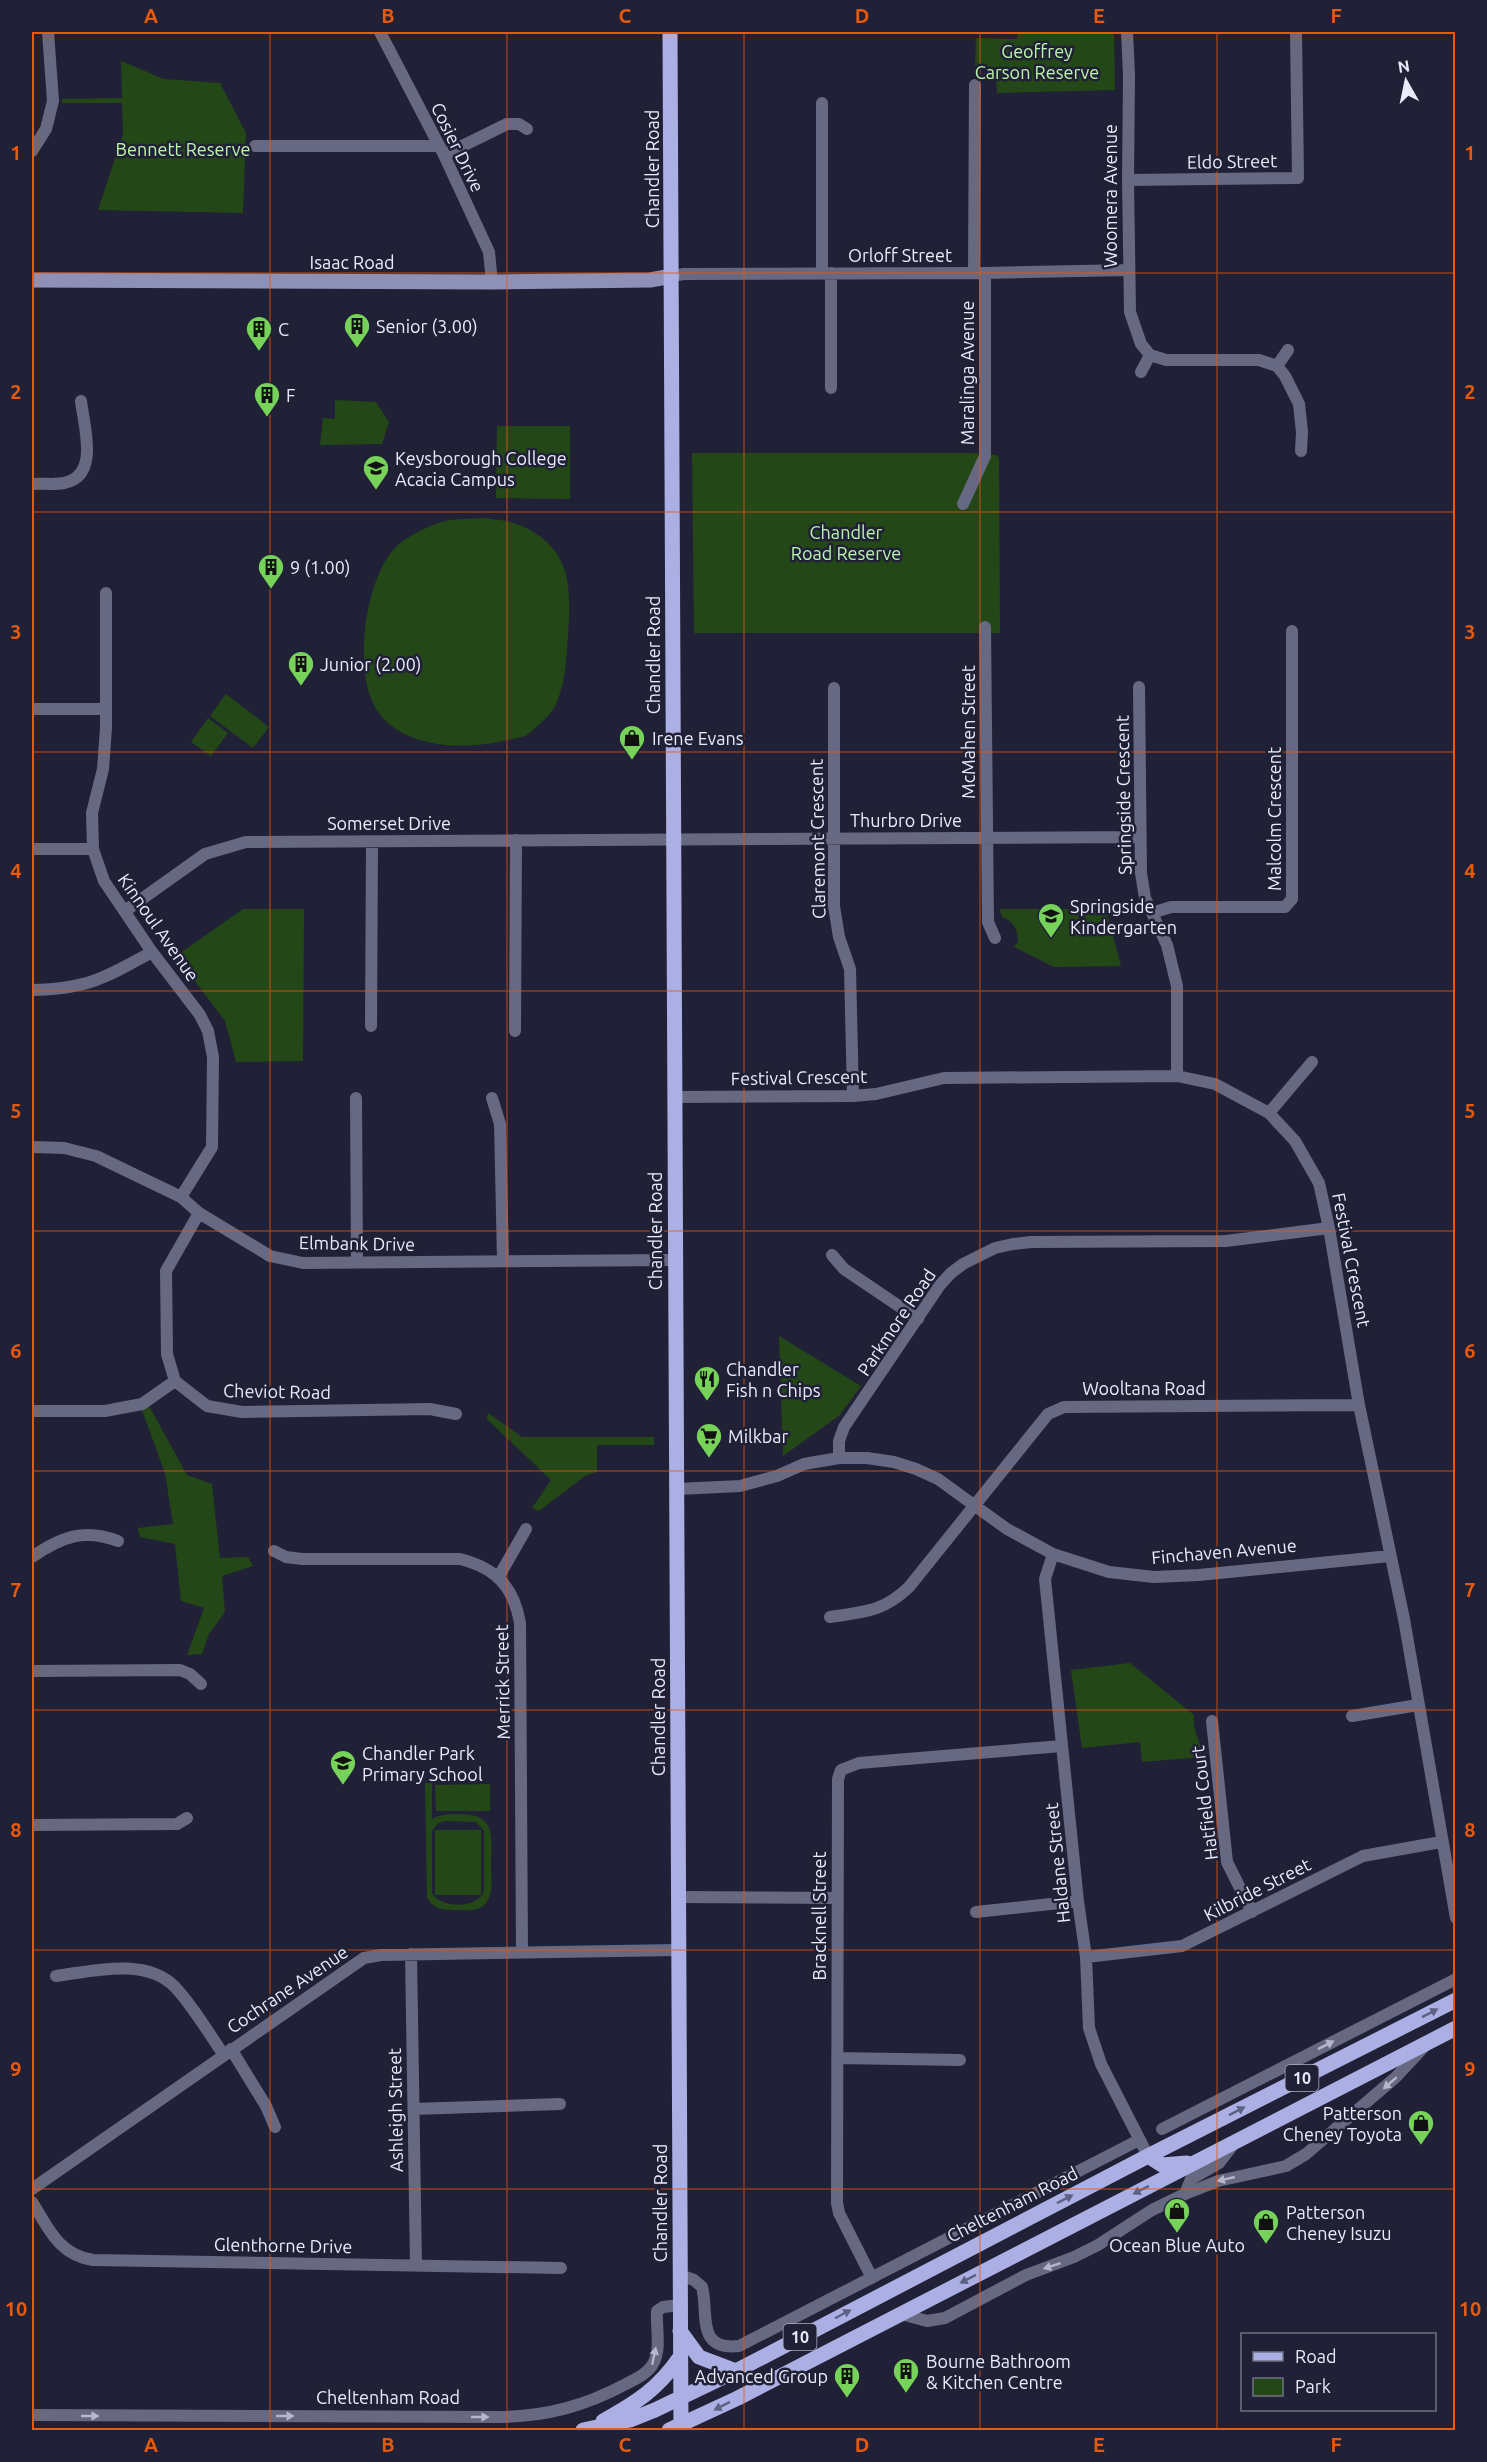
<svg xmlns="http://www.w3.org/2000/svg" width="1487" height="2462" viewBox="0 0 1487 2462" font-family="Ubuntu,sans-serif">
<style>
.green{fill:#244717;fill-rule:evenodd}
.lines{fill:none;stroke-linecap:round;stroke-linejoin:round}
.street{stroke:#676982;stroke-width:12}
.secondary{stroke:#8d91b8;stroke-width:15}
.primary{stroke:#abafe3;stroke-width:15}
.oneway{fill:#5f6184}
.oneway2{fill:#b6b7ca}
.grid{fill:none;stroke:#e8590c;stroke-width:1.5;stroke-opacity:0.55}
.labels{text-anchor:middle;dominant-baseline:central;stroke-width:5;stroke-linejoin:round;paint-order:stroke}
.shield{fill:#202136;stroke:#adaebf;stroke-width:1.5}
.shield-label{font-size:16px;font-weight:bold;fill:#eaebfa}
.park-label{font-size:18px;fill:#bbf5a9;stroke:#202136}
.street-label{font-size:18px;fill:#eaebfa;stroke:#202136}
.poi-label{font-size:18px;fill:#eaebfa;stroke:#202136;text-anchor:start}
.neatline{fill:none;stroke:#e8590c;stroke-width:2}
.grid-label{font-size:20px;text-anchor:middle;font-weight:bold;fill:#e8590c}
</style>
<rect width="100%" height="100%" fill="#202136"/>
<!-- green -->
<path class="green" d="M 1019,32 L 1114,32 L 1115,90 L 997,93 C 997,76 992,67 975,65 L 976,38 L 1016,39 Z
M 121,61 L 164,79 L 220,83 L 246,133 L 243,213 L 98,210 L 123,134 L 122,103 L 62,103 L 62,99 L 122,98 Z
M 335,400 L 376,402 L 389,422 L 382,444 L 320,445 L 323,418 L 335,419 Z
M 497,426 L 570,426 L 570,499 L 496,498 Z
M 692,453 L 971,453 L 996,455 L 999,458 L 1000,633 L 694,633 Z
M 487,518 C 498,520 512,521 522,526 C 573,549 571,589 568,637 C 566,660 565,696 549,715 C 543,721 532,732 525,736 C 520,738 512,739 507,740 C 466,751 399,749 375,707 C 353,668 365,575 398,545 C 407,536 438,521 451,520 C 462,518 475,519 487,518 Z
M 226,694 L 269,727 L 253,748 L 210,716 Z
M 208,718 L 228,733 L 211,756 L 191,742 Z
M 243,909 L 304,909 L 303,1061 L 236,1062 L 225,1021 L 176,956 Z
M 1000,909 L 1106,909 L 1121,966 L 1054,967 L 1014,947 L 1018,942 C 1018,930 1014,921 1002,917 Z
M 779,1336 L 861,1386 L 840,1415 L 783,1456 Z
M 149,1406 L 187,1475 L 212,1484 L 220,1558 L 248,1557 L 253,1566 L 222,1576 L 225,1612 L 209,1634 L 202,1654 L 187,1655 L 204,1608 L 181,1601 L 175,1544 L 140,1537 L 138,1528 L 173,1524 L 165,1473 L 142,1410 Z
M 488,1413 L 522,1437 L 654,1437 L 654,1445 L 597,1445 L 597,1472 L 585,1476 L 539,1511 L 532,1508 L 551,1480 L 487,1419 Z
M 1130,1663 L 1194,1715 C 1192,1731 1201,1742 1203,1757 L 1142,1762 L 1140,1742 L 1082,1748 L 1071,1670 Z
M 425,1783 L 432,1783 L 432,1819 C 441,1814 449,1814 459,1814 C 498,1814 491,1837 491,1866 C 491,1877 494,1893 486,1903 C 479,1912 466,1910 455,1910 C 443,1910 435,1910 427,1898 ZM 446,1821 L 476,1822 L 484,1831 L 484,1890 C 480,1909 440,1909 432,1893 L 432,1831 L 438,1823 Z
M 490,1784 L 490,1811 L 436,1811 L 435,1785 Z
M 435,1830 L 481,1830 L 481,1895 L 435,1895 Z"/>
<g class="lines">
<!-- street -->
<path class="street" d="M 380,32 L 444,155 L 489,252 L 492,282
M 1127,32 L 1129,75 L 1128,180 L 1130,312 L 1141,344 L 1150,355 L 1166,360 L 1259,360 L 1277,366 L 1285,376 L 1299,404 L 1302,432 L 1301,451
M 255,146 L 439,146
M 32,151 L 46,129 L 53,101 L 48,32
M 444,155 L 507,124 L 519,124 L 527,129
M 1128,180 L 1298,178 L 1296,32
M 822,273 L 822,103
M 831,273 L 831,388
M 974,273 L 975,85
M 672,276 L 684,274 L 985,273 L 1129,270
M 1277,366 L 1288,350
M 1141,372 L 1150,355
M 32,484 C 42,483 54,485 64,483 C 100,476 84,427 81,401
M 963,504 L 985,456 L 985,273
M 106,593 L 106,728 L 103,769 L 92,813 L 93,849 L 104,881 L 152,952 L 200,1015 L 208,1031 L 213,1057 L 212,1147 L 181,1197
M 985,627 L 988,922 L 995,938
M 1139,687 L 1141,873 L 1145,898 L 1167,945 L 1177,986 L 1177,1076
M 834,688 L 834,906 L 839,937 L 850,969 L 853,1096
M 32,709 L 105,709
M 32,849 L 93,849
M 125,911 L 205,854 L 246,842 L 1139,837
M 1152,913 L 1171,907 L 1285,907 L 1292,899 L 1292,631
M 32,990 C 87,989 105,978 152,952
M 371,1026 L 372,842
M 515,1031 L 516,840
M 674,1097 L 853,1096 L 876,1094 L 944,1078 L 1177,1076 L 1215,1084 L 1269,1113 L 1295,1141 L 1319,1183 L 1329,1228 L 1359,1405 L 1404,1619 L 1456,1918
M 356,1098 L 357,1263
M 492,1098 L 500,1124 L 503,1260
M 1269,1113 L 1312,1062
M 32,1147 L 64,1148 L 96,1156 L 181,1197 L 199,1213 L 270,1256 L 303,1263 L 675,1260
M 199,1213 L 166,1271 L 167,1354 L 175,1381 L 207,1406 L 242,1412 L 430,1409 L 456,1414
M 832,1255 L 844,1269 L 918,1319
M 32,1411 L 105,1411 L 142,1404 L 175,1381
M 839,1458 L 867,1458 L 894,1462 L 916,1469 L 938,1479 L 1007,1529 L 1053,1554 L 1109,1572 L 1154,1577 L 1199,1575 L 1390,1556
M 678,1489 L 740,1486 L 777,1476 L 804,1464 L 839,1458 L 839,1441 L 844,1427 L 940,1285 L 951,1273 L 963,1264 L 995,1248 L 1013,1244 L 1031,1242 L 1226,1241 L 1329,1228
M 274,1551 L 286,1557 L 302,1559 L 460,1559 C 496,1568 514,1587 520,1623 L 522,1952
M 1053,1554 L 1045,1579 L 1078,1901 L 1086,1957 L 1089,2028 L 1101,2064 L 1148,2156
M 32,1557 C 61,1537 84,1528 118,1541
M 498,1578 L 526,1529
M 830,1617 C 864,1612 883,1612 909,1587 L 1048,1414 L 1064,1407 L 1359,1405
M 32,1671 L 180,1670 L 190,1674 L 201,1684
M 1352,1716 L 1418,1705
M 1212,1721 L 1227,1862 L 1252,1912
M 32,1825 L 177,1824 L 187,1818
M 677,1897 L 837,1898
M 976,1912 L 1078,1901
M 411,1954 L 416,2265
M 1086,1957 L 1182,1946 L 1363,1856 L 1441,1842
M 56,1976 C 93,1971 146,1957 175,1987 C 193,2006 209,2034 224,2055
M 231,2049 L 266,2106 L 275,2127
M 838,2058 L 960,2060
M 414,2109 L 560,2104
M 1162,2129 L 1456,1979
M 32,2189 L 364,1958 L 381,1955 L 677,1950
M 1185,2194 L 1191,2179 L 1219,2163 L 1235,2142
M 32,2202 C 49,2229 59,2255 93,2260 L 561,2268
M 680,2275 L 694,2280 L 702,2287 C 709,2312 695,2351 739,2346 L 1139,2140
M 872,2278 L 839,2213 L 837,2203 L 838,1779 L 841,1770 L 859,1763 L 1062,1746
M 901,2314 L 927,2321 L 945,2318 L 1026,2275 L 1074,2257 L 1098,2245 L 1152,2210 L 1185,2194 L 1218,2181 L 1286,2166 L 1306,2154 L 1396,2077 L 1423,2048
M 32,2415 L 502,2417 C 547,2416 585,2406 626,2384 C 636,2379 649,2373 654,2362 C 661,2348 656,2327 657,2311 L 663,2307 L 680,2305"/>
<!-- secondary -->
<path class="secondary" d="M 32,280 L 492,282 L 650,280 L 672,276"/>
<!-- primary -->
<path class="primary" d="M 670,32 L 681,2430
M 1148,2156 L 1162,2165 L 1187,2163
M 680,2331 L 699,2357 L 736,2371
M 603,2421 C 636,2403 658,2389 680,2357
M 583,2430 L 630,2420 L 655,2410 L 736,2371 L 1148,2156 L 1456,2000
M 669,2430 L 738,2398 L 1456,2028"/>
</g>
<!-- one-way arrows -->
<defs><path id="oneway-solid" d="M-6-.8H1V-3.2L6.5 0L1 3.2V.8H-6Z" transform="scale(1.5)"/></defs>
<g class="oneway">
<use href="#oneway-solid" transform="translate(1430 2013) rotate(-27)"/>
<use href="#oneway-solid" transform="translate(1237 2111) rotate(-27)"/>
<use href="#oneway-solid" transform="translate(1141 2190) rotate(153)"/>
<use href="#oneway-solid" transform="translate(1065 2199) rotate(-27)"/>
<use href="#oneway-solid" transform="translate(968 2279) rotate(153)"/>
<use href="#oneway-solid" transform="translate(843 2314) rotate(-28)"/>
<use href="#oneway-solid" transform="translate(722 2406) rotate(153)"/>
</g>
<g class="oneway2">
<use href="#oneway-solid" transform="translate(1326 2045) rotate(-27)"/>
<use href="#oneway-solid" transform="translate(1390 2083) rotate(139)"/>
<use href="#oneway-solid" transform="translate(1226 2179) rotate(167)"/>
<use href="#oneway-solid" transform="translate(1052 2266) rotate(162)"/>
<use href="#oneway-solid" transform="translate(654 2356) rotate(-78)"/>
<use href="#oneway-solid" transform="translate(90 2416)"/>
<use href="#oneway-solid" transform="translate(285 2416)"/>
<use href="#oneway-solid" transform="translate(480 2417)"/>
</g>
<!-- grid -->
<path class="grid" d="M 270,32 L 270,2430M 507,32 L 507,2430M 744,32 L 744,2430M 980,32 L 980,2430M 1217,32 L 1217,2430M 32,273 L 1456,273M 32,512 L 1456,512M 32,752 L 1456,752M 32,991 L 1456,991M 32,1231 L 1456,1231M 32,1471 L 1456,1471M 32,1710 L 1456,1710M 32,1950 L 1456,1950M 32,2189 L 1456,2189"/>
<!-- icons -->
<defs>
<g id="building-pin" transform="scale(1.35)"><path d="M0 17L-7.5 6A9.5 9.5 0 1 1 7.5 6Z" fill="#77d259" stroke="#202136"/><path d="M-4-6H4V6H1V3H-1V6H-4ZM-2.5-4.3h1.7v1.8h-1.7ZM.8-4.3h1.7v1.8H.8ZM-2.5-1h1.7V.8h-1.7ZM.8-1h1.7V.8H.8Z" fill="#111"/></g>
<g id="school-pin" transform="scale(1.35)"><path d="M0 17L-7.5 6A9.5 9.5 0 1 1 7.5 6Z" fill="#77d259" stroke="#202136"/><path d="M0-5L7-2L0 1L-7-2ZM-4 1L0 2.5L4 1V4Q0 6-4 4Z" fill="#111"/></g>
<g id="shop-pin" transform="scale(1.35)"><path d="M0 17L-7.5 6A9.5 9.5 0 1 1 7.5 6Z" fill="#77d259" stroke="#202136"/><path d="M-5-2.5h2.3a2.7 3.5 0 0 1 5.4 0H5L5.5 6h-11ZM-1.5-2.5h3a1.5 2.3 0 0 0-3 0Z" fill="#111"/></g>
<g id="restaurant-pin" transform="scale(1.35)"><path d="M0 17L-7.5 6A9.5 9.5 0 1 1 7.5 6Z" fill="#77d259" stroke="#202136"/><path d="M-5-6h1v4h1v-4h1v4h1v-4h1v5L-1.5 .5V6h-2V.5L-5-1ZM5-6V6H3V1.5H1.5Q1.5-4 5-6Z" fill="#111"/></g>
<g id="supermarket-pin" transform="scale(1.35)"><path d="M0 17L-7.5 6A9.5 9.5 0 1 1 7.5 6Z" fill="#77d259" stroke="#202136"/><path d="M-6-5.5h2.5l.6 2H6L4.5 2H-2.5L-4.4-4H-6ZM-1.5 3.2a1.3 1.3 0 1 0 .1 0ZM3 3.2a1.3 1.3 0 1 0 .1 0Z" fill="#111"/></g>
</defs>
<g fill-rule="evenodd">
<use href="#building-pin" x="357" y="326"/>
<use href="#building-pin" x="259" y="329"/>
<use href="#building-pin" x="267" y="395"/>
<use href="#school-pin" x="376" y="468"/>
<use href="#building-pin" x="271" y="567"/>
<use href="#building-pin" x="301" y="664"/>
<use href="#shop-pin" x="632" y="738"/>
<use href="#school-pin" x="1051" y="916"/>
<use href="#restaurant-pin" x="707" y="1379"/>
<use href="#supermarket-pin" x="709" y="1436"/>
<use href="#school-pin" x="343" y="1763"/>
<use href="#shop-pin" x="1421" y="2123"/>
<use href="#shop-pin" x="1177" y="2211"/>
<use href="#shop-pin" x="1266" y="2222"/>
<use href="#building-pin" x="906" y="2371"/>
<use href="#building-pin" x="847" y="2376"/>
</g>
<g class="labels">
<!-- shield labels -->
<g class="shield">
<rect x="1285.5" y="2065" width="33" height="26" rx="4.5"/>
<rect x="783.5" y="2324" width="33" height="26" rx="4.5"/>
</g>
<g class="shield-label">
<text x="1302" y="2078">10</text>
<text x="800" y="2337">10</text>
</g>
<!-- park labels -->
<g class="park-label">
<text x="1037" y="51">Geoffrey<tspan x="1037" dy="21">Carson Reserve</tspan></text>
<text x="183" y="149">Bennett Reserve</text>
<text x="846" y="532">Chandler<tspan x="846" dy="21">Road Reserve</tspan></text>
</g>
<!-- street labels -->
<g class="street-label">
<text transform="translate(458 147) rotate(64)">Cosier Drive</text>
<text transform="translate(1232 161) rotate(-1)">Eldo Street</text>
<text transform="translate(652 169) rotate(-90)">Chandler Road</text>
<text transform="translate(1110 196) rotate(-90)">Woomera Avenue</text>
<text x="900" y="255">Orloff Street</text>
<text x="352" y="262">Isaac Road</text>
<text transform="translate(967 373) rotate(-90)">Maralinga Avenue</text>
<text transform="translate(653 655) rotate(-90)">Chandler Road</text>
<text transform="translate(968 732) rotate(-90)">McMahen Street</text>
<text transform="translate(1123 795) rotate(-91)">Springside Crescent</text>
<text transform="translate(1274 819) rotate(-90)">Malcolm Crescent</text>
<text x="906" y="820">Thurbro Drive</text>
<text x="389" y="823">Somerset Drive</text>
<text transform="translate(817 839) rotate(-91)">Claremont Crescent</text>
<text transform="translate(159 927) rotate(55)">Kinnoul Avenue</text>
<text transform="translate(799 1077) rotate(-1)">Festival Crescent</text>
<text transform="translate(655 1231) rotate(-90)">Chandler Road</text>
<text transform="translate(357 1243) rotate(1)">Elmbank Drive</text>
<text transform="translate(1352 1260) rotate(79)">Festival Crescent</text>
<text transform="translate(896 1322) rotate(-56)">Parkmore Road</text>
<text x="1144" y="1388">Wooltana Road</text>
<text transform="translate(277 1391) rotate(1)">Cheviot Road</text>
<text transform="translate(1224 1551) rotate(-5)">Finchaven Avenue</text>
<text transform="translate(502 1682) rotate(-91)">Merrick Street</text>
<text transform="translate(658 1717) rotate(-90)">Chandler Road</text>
<text transform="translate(1204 1803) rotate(-97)">Hatfield Court</text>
<text transform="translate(1057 1863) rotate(-96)">Haldane Street</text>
<text transform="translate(1257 1889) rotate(-27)">Kilbride Street</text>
<text transform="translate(819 1916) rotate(-90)">Bracknell Street</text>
<text transform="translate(287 1989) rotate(-34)">Cochrane Avenue</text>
<text transform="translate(395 2110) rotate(-91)">Ashleigh Street</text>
<text transform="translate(660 2203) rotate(-90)">Chandler Road</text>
<text transform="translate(1012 2204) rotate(-27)">Cheltenham Road</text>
<text transform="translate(283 2245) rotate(1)">Glenthorne Drive</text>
<text x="388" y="2397">Cheltenham Road</text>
</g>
<!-- poi labels -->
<g class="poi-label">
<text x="376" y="326">Senior (3.00)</text>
<text x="278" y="329">C</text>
<text x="286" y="395">F</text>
<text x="395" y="458">Keysborough College<tspan x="395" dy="21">Acacia Campus</tspan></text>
<text x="290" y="567">9 (1.00)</text>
<text x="320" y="664">Junior (2.00)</text>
<text x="652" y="738">Irene Evans</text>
<text x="1070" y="906">Springside<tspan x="1070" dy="21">Kindergarten</tspan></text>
<text x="726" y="1369">Chandler<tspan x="726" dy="21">Fish n Chips</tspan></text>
<text x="728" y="1436">Milkbar</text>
<text x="362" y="1753">Chandler Park<tspan x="362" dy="21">Primary School</tspan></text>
<text x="1402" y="2113" text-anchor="end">Patterson<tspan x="1402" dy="21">Cheney Toyota</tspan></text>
<text x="1286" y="2212">Patterson<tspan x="1286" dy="21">Cheney Isuzu</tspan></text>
<text x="1177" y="2245" text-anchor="middle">Ocean Blue Auto</text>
<text x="926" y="2361">Bourne Bathroom<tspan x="926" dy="21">&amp; Kitchen Centre</tspan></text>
<text x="828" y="2376" text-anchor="end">Advanced Group</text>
</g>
</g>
<!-- border -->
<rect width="1487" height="2462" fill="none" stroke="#202136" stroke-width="66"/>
<!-- legend -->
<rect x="1241" y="2333" width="195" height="78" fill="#202136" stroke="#717284" stroke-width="1.5"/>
<rect x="1253" y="2352" width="30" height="9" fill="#abafe3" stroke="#717284" stroke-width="1.5"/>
<text x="1295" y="2363" font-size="18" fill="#eaebfa">Road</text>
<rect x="1253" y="2378" width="30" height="18" fill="#244717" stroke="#717284" stroke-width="1.5"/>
<text x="1295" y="2393" font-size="18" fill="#eaebfa">Park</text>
<!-- north arrow -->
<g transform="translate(1406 81) rotate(351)" stroke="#202136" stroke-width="4.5" paint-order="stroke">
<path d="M0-4.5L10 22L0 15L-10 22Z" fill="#eaebfa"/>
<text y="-9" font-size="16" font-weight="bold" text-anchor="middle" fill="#eaebfa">N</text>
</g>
<rect x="33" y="33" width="1421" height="2396" class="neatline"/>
<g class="grid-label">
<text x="151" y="23">A</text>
<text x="388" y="23">B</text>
<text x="625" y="23">C</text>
<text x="862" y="23">D</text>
<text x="1099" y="23">E</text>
<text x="1336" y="23">F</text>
<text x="16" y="160">1</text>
<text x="1470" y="160">1</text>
<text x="16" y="399">2</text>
<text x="1470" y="399">2</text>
<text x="16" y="639">3</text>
<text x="1470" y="639">3</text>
<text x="16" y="878">4</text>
<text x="1470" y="878">4</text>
<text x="16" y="1118">5</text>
<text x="1470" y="1118">5</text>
<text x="16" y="1358">6</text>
<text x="1470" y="1358">6</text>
<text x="16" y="1597">7</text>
<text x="1470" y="1597">7</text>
<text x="16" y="1837">8</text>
<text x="1470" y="1837">8</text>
<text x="16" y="2076">9</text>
<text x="1470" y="2076">9</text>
<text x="16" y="2316">10</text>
<text x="1470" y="2316">10</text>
<text x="151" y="2452">A</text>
<text x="388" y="2452">B</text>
<text x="625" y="2452">C</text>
<text x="862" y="2452">D</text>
<text x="1099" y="2452">E</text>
<text x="1336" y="2452">F</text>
</g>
</svg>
